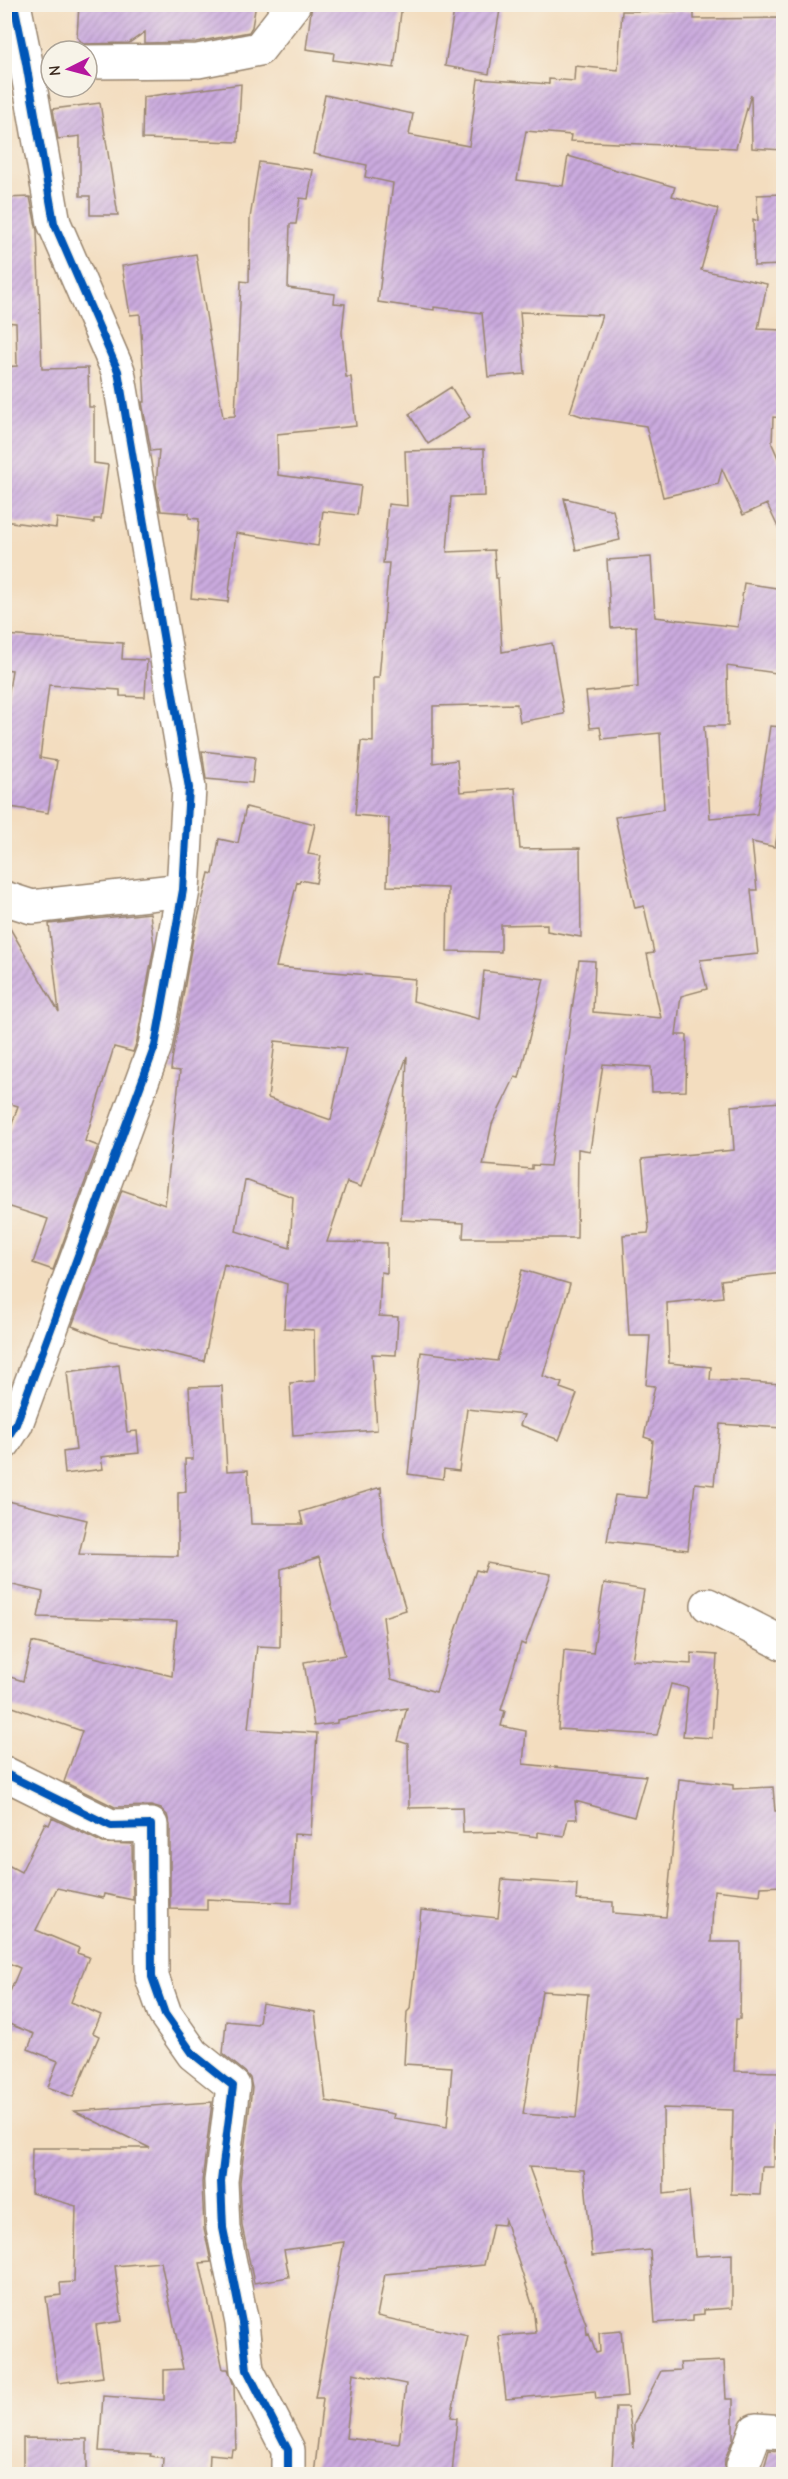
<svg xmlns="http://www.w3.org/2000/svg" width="788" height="2479" viewBox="0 0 788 2479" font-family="'Comic Neue',sans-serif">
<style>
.building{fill:url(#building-hatch);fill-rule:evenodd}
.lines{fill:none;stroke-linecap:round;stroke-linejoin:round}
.street-casing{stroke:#97846e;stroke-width:36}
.street{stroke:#fff;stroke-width:33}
.cycleway-casing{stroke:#f7f3e8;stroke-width:11}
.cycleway{stroke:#0057b8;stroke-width:8}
</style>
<defs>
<pattern id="building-hatch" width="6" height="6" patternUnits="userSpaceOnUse" patternTransform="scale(1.5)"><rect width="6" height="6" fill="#cbabdf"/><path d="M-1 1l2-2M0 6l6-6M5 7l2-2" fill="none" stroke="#a68bb4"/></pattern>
</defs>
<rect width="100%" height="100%" fill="#f7f3e8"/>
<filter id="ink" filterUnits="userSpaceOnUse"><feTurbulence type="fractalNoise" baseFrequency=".0167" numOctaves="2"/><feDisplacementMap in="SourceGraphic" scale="12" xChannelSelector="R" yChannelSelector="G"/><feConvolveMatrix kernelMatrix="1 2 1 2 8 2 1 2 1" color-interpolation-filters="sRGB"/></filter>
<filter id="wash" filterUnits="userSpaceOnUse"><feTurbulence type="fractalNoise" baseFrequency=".008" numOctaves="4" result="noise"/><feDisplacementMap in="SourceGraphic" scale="24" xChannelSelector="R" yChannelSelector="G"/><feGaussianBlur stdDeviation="1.35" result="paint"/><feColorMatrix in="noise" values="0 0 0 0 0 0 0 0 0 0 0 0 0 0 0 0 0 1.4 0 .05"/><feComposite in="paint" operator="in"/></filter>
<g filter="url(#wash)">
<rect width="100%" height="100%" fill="#f3ddbf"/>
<g id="blocks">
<!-- building -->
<path class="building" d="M 79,4 L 256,4 L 252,27 L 249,32 L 196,42 L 145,43 L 145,32 L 129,43 L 83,44 L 77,37 Z
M 312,4 L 402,4 L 394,68 L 333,60 L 334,53 L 306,49 Z
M 455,4 L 501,4 L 489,74 L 445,66 Z
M 622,11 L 694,11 L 694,19 L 783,18 L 783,150 L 752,148 L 751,94 L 736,148 L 570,141 L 571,135 L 526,131 L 517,180 L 563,186 L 568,156 L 675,187 L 672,196 L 718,209 L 701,270 L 767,284 L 758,329 L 783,330 L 782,418 L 773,417 L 772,444 L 783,469 L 783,538 L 767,504 L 743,515 L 722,469 L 718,484 L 663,497 L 646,426 L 584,417 L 570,412 L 602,315 L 520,312 L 525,374 L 488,377 L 482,313 L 434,307 L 434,310 L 378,302 L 393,183 L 365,177 L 367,165 L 313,154 L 325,95 L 413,114 L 409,135 L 469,146 L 478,79 L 549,84 L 549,79 L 574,81 L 575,66 L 618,70 Z
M 241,84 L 238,142 L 142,139 L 143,97 Z
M 100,103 L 118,215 L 90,215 L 90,196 L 80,196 L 80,136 L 58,139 L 53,109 Z
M 259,162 L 313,170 L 308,199 L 300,198 L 296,224 L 290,224 L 288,288 L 335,294 L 334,303 L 345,304 L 342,332 L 346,377 L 351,377 L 356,426 L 277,434 L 278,475 L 361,486 L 357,515 L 323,511 L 318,546 L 236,533 L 228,602 L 191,598 L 199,519 L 189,518 L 189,513 L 161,511 L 156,485 L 159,450 L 151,451 L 142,402 L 145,402 L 140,314 L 130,315 L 122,266 L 196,254 L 223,417 L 235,416 L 241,281 L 249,282 L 250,218 Z
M 783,194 L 783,265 L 754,266 L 753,219 L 758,221 L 757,195 Z
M 30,197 L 37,231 L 42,369 L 88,368 L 89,407 L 94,407 L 94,463 L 108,465 L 101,519 L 94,519 L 94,523 L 57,518 L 56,528 L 4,521 L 4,367 L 17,366 L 16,323 L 4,322 L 4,198 Z
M 451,387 L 470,417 L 428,444 L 409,414 Z
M 484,449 L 485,496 L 451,497 L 447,552 L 494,550 L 496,578 L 498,578 L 502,652 L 552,643 L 564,714 L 520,722 L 517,704 L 433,706 L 433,763 L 457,760 L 460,792 L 515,788 L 520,849 L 580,848 L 581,937 L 547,931 L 547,924 L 501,925 L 501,952 L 447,951 L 448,888 L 387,886 L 389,818 L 355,815 L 361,741 L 373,742 L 373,678 L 379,678 L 389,563 L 383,563 L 388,504 L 407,506 L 405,451 Z
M 564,498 L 613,510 L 620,540 L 576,550 Z
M 651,557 L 655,617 L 738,627 L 744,583 L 783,589 L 783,674 L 727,666 L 728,726 L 704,726 L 710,818 L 757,814 L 770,726 L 783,727 L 783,807 L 775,847 L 752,842 L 757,890 L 751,890 L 758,954 L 700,960 L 707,989 L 681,996 L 676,1035 L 687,1035 L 686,1091 L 652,1092 L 651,1067 L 603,1064 L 590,1151 L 578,1149 L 577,1238 L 463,1238 L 464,1223 L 401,1220 L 407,1056 L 361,1187 L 347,1182 L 327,1242 L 387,1243 L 387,1273 L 381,1272 L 379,1316 L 398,1317 L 396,1355 L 372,1354 L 377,1430 L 293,1436 L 290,1383 L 315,1381 L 314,1330 L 284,1328 L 287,1284 L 224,1264 L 204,1361 L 111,1341 L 72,1326 L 122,1190 L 165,1205 L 180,1071 L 171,1070 L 172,1060 L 193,938 L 209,873 L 213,874 L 219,839 L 238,843 L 246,807 L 315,824 L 308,854 L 321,856 L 316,883 L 300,880 L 299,883 L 297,882 L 276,967 L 415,979 L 413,1001 L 479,1019 L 484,971 L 544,979 L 519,1078 L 515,1077 L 492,1124 L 483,1165 L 532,1169 L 532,1165 L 550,1166 L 579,960 L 595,961 L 593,1012 L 661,1018 L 647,954 L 654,953 L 644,906 L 635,908 L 615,817 L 664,809 L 660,733 L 602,739 L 600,727 L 590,728 L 586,692 L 638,687 L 636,626 L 611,628 L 607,560 ZM 275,1041 L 346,1048 L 331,1120 L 268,1098 ZM 245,1180 L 293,1197 L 290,1248 L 236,1231 Z
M 4,635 L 123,643 L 122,659 L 147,660 L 145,697 L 120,696 L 120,690 L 49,685 L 40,758 L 57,761 L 48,813 L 4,806 L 4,724 L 12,670 L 4,669 Z
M 202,751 L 255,757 L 252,783 L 206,779 Z
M 150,913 L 154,946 L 137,1041 L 133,1052 L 114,1047 L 85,1141 L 98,1146 L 53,1270 L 33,1263 L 48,1219 L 4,1205 L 4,1148 L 18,1106 L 4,1102 L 4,918 L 59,1012 L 49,924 Z
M 781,1102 L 783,1125 L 779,1125 L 783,1181 L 783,1273 L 721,1280 L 723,1297 L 667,1303 L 669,1363 L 711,1367 L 710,1380 L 783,1384 L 783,1428 L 720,1424 L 714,1485 L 695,1483 L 688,1550 L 607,1541 L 615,1495 L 647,1498 L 653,1440 L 644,1437 L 655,1386 L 646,1385 L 650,1336 L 629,1336 L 623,1235 L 648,1233 L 649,1228 L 642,1159 L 734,1150 L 731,1106 Z
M 522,1270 L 570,1284 L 543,1376 L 562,1383 L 560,1388 L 577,1394 L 559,1440 L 520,1425 L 524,1415 L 467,1409 L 459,1471 L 444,1469 L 443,1479 L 408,1474 L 421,1352 L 497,1361 Z
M 119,1365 L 127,1432 L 137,1431 L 139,1453 L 101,1457 L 103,1469 L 65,1474 L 63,1452 L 76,1450 L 67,1372 Z
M 222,1386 L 227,1471 L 248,1470 L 251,1524 L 303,1524 L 300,1512 L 381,1487 L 384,1538 L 406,1610 L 383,1617 L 391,1679 L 436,1692 L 476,1570 L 484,1572 L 487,1563 L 551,1574 L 525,1645 L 521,1643 L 501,1710 L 505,1711 L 501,1726 L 526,1731 L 523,1764 L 646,1776 L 634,1817 L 575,1801 L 577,1819 L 568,1819 L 564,1836 L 538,1832 L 538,1837 L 499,1832 L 463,1833 L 462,1807 L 409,1808 L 408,1744 L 398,1741 L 407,1708 L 337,1720 L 337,1723 L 314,1726 L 304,1662 L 345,1655 L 319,1557 L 281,1569 L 280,1647 L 257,1646 L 248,1729 L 317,1733 L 311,1835 L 294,1834 L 292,1903 L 207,1899 L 207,1910 L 170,1909 L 170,1825 L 167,1815 L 161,1809 L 151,1806 L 115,1807 L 64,1782 L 82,1731 L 4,1704 L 4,1675 L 23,1681 L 32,1642 L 172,1676 L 177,1621 L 38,1617 L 43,1592 L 4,1583 L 4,1500 L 87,1520 L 79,1554 L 178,1556 L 178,1493 L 186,1492 L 185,1459 L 193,1459 L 189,1387 Z
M 604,1583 L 644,1590 L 632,1660 L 691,1664 L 691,1653 L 717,1655 L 712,1738 L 683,1736 L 688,1688 L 671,1684 L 657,1735 L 558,1729 L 564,1650 L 593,1653 Z
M 679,1779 L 733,1785 L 733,1789 L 773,1787 L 775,1811 L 783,1811 L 783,1886 L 761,1887 L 760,1895 L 714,1890 L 711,1942 L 741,1942 L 740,2019 L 736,2019 L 734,2071 L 783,2072 L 783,2124 L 775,2123 L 774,2167 L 762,2167 L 760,2195 L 731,2194 L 733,2110 L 663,2108 L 664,2194 L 689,2191 L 695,2256 L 732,2254 L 732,2308 L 704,2310 L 704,2314 L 693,2315 L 693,2320 L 655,2323 L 650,2250 L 592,2256 L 584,2170 L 529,2167 L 586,2324 L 587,2335 L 589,2334 L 596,2353 L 600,2352 L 599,2333 L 621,2331 L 627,2396 L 596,2399 L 595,2391 L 506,2399 L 499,2336 L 536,2333 L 533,2307 L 505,2220 L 504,2225 L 493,2224 L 484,2265 L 385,2274 L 377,2316 L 468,2336 L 451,2417 L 457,2418 L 452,2475 L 314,2475 L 323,2398 L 315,2398 L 344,2242 L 284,2250 L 289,2277 L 254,2283 L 242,2226 L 240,2182 L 252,2088 L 250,2078 L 245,2072 L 223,2054 L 226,2021 L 257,2024 L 259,2022 L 262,2003 L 315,2012 L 326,2101 L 394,2114 L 393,2118 L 447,2127 L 452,2067 L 404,2064 L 407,2012 L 410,2009 L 421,1910 L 498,1918 L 502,1879 L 577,1884 L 576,1900 L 613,1902 L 613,1913 L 666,1917 ZM 542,1991 L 588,1994 L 576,2118 L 523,2114 ZM 353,2373 L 406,2384 L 399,2444 L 346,2438 Z
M 52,1818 L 103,1843 L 132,1844 L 133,1900 L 104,1894 L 103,1898 L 57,1888 L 36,1930 L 79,1948 L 77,1953 L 89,1957 L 71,2002 L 101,2015 L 93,2033 L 99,2036 L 73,2097 L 48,2087 L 58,2061 L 28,2049 L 34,2034 L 4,2022 L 4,2006 L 20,1968 L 4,1961 L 4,1863 L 21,1872 L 45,1823 L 49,1825 Z
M 212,2102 L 202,2182 L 204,2229 L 211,2262 L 200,2263 L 223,2369 L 228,2369 L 234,2386 L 236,2449 L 232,2449 L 231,2456 L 210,2454 L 209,2475 L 162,2475 L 163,2458 L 150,2456 L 151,2454 L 99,2451 L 103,2396 L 164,2400 L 164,2370 L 183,2369 L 161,2262 L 115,2266 L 122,2321 L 96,2325 L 103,2377 L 58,2383 L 46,2297 L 61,2295 L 60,2283 L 74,2282 L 76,2206 L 31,2193 L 32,2148 L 150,2148 L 74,2111 Z
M 724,2361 L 726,2399 L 733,2399 L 733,2439 L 725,2459 L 724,2475 L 607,2475 L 612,2466 L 616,2407 L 628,2407 L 634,2449 L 634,2424 L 661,2371 L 681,2370 L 680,2363 Z
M 23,2438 L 87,2439 L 87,2475 L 23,2475 Z
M 769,2450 L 783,2451 L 783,2475 L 762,2475 Z"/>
</g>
</g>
<g filter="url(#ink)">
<use href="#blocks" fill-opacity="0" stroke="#97846e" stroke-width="1.5"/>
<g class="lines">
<!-- street casing -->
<g class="street-casing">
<path id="street" d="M 87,62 L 198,61 L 259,49 L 294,4
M 4,898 L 32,907 L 183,890
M 4,1443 L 16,1424 L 155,1046 L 183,890 L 189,788 L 118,371 L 54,223 L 26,63 L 14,4
M 708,1605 L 784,1644
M 4,1773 L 111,1826 L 151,1825 L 152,1977 L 165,2014 L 193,2054 L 233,2086 L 221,2181 L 223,2228 L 242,2323 L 247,2370 L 288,2450 L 288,2474
M 743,2474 L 743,2465 L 756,2430 L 784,2432"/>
</g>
<!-- street -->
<use href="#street" class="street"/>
<!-- cycleway casing -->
<g class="cycleway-casing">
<path id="cycleway" d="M 4,1443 L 16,1424 L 155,1046 L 183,890 L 189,788 L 118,371 L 54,223 L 26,63 L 14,4
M 4,1773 L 111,1826 L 151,1825 L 152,1977 L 165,2014 L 193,2054 L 233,2086 L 221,2181 L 223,2228 L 242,2323 L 247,2370 L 288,2450 L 288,2474"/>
</g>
<!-- cycleway -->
<use href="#cycleway" class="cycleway"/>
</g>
</g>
<!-- margin -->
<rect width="788" height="2479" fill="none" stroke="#f7f3e8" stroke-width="24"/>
<!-- north arrow -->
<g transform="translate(69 69) rotate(264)"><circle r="28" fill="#f7f3e8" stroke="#aca397" stroke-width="1.5"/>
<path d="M0-4.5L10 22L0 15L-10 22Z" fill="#b5179e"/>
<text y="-9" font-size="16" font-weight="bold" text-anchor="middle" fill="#3b2a1e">N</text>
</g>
</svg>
